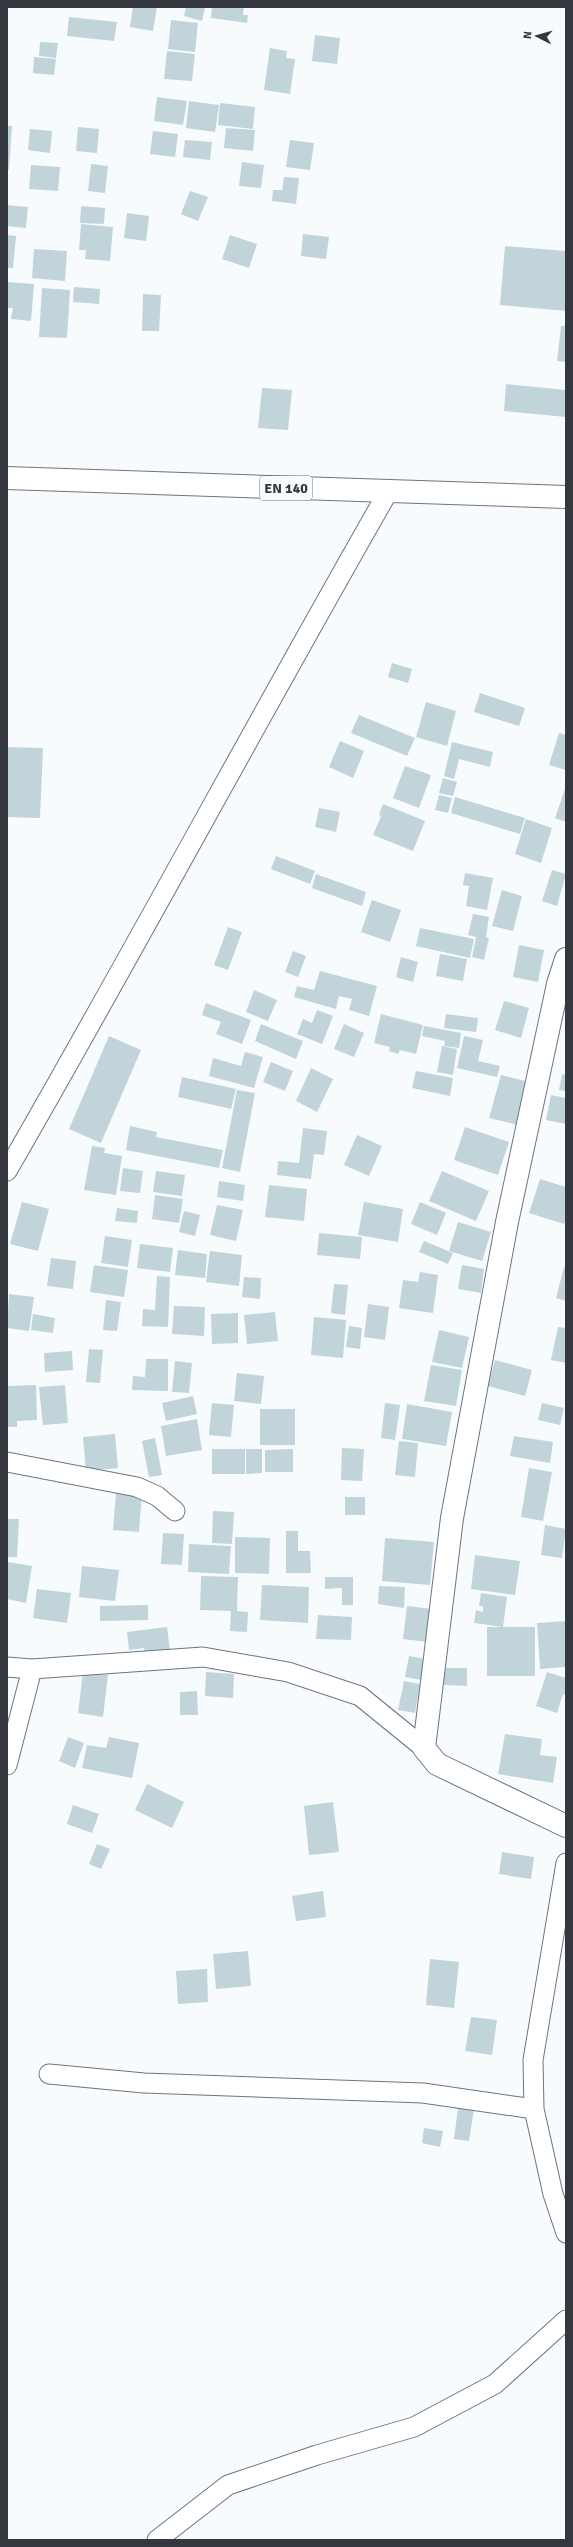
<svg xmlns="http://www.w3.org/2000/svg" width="573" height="2547" viewBox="0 0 573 2547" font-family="Signika,sans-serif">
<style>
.building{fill:#c0d4da}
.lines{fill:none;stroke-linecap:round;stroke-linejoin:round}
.street-casing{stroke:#6a7581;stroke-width:21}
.secondary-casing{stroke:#6a7581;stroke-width:24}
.primary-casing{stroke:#6a7581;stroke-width:24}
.street{stroke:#fff;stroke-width:19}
.secondary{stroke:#fff;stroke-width:22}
.primary{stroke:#fff;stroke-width:22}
.labels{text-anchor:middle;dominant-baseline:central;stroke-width:3;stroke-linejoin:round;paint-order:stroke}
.shield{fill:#f8fbfe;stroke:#6f7278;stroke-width:1}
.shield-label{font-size:14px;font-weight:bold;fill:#34383e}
</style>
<rect width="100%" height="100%" fill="#f8fbfe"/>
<!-- building -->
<path class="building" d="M 133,7 L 157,7 L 153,31 L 130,27 Z
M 186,7 L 205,7 L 202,21 L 184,16 Z
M 212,7 L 244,7 L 243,15 L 248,15 L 247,23 L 211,18 Z
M 69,17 L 117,22 L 114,41 L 67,36 Z
M 171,20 L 198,23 L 195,52 L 168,49 Z
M 315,35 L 340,38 L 337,64 L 312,61 Z
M 40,42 L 58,43 L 56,58 L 39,56 Z
M 270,48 L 287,51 L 286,58 L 295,59 L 290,94 L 264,90 Z
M 167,51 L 195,54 L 192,81 L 164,79 Z
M 34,57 L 56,59 L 54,75 L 33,73 Z
M 157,97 L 187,101 L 183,125 L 154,121 Z
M 189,101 L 219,105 L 215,132 L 186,128 Z
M 220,103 L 255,107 L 253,129 L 218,125 Z
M 7,126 L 12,126 L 9,170 L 7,169 Z
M 78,127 L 99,129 L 97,153 L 76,151 Z
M 226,128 L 255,130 L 253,151 L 224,148 Z
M 30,129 L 52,131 L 50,153 L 28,150 Z
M 153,131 L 178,134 L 175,157 L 150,154 Z
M 185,140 L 212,142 L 210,160 L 183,157 Z
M 290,140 L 314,143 L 310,170 L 286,167 Z
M 242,162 L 264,165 L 261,188 L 239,186 Z
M 91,164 L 108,166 L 105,193 L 88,191 Z
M 31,165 L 60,167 L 58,191 L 29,189 Z
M 284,177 L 299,178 L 296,204 L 272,201 L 273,190 L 282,190 Z
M 190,191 L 208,197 L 198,221 L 181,214 Z
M 7,205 L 28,207 L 26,228 L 7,226 Z
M 81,206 L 105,208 L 104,224 L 80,223 Z
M 127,213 L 149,216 L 146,241 L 124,238 Z
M 81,224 L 113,227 L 110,261 L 85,259 L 86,250 L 79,250 Z
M 303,234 L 329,237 L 326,259 L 301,256 Z
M 7,235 L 16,236 L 13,268 L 7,268 Z
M 230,235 L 257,244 L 249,268 L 222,259 Z
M 505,246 L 566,251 L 566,311 L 500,305 Z
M 34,249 L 67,251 L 65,281 L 32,278 Z
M 7,282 L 34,284 L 31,321 L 11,319 L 13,308 L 7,308 Z
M 74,287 L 100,289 L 99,304 L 73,302 Z
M 42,288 L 70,290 L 67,338 L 39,337 Z
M 143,294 L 161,295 L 159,331 L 142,331 Z
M 561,326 L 566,326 L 566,362 L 557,361 Z
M 506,384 L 566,390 L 566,417 L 504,411 Z
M 262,388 L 292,390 L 288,430 L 258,428 Z
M 392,663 L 412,669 L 408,683 L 388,677 Z
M 480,693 L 525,708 L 519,726 L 474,712 Z
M 426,702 L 456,711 L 447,746 L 416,737 Z
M 359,715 L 415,738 L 407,756 L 351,733 Z
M 559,733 L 566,735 L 566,770 L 549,765 Z
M 340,741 L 364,751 L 353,778 L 329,767 Z
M 452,742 L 493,752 L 490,767 L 459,759 L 454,779 L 444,776 Z
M 7,747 L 43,748 L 40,818 L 7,817 Z
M 405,766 L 431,775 L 419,808 L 393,798 Z
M 443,778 L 457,782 L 453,796 L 439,793 Z
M 566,786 L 566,822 L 555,818 Z
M 439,795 L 452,798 L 448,813 L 435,810 Z
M 455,797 L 525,818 L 520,834 L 451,813 Z
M 383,804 L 425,821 L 413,851 L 373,835 L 381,816 L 379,815 Z
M 319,808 L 340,812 L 336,832 L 315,827 Z
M 526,819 L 552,828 L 541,863 L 515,854 Z
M 276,856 L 315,871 L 310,884 L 271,869 Z
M 552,870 L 566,874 L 557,906 L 542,901 Z
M 465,873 L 493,878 L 487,910 L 466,906 L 469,886 L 463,885 Z
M 316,874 L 366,892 L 362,906 L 312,888 Z
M 502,890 L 522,896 L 513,931 L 492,926 Z
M 372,900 L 401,910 L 390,942 L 361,932 Z
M 473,914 L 489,917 L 486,937 L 489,938 L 484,960 L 472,957 L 476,937 L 468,935 Z
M 228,927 L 242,932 L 228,970 L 214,965 Z
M 420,928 L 474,939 L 470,958 L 416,946 Z
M 519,945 L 544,950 L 538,982 L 513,977 Z
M 293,951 L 306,956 L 298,977 L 285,972 Z
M 440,954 L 467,959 L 463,981 L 436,976 Z
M 401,957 L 418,962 L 413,982 L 396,977 Z
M 320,971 L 377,986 L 369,1016 L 349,1010 L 352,999 L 339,996 L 336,1009 L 294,997 L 297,986 L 314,990 Z
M 254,990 L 277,1000 L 268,1021 L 246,1012 Z
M 504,1001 L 529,1008 L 521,1038 L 495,1030 Z
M 206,1003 L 251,1020 L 242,1044 L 216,1034 L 221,1022 L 202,1015 Z
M 317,1010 L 333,1016 L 322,1044 L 297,1034 L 303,1019 L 312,1023 Z
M 381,1014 L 423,1025 L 416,1054 L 400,1050 L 398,1054 L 389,1051 L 390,1047 L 374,1043 Z
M 446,1014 L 478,1018 L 476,1032 L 444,1028 Z
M 261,1024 L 303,1041 L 296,1059 L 255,1041 Z
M 344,1024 L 364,1033 L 354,1057 L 334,1049 Z
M 424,1026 L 461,1033 L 459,1048 L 444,1046 L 445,1041 L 422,1036 Z
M 109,1036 L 141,1050 L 101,1143 L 69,1129 Z
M 464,1036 L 483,1040 L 478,1061 L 500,1066 L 497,1077 L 457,1068 Z
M 442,1046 L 457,1049 L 453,1075 L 437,1072 Z
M 245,1052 L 263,1057 L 254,1088 L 209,1076 L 213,1058 L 241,1066 Z
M 271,1062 L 293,1071 L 285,1091 L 263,1082 Z
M 311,1068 L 333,1079 L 317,1112 L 296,1101 Z
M 416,1071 L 453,1078 L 450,1096 L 412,1088 Z
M 562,1074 L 566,1075 L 566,1091 L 559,1090 Z
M 501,1075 L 529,1082 L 518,1125 L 489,1118 Z
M 182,1077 L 236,1089 L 231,1109 L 178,1097 Z
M 237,1090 L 255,1093 L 240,1172 L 222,1168 Z
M 551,1095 L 566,1098 L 566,1124 L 546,1120 Z
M 130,1126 L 157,1132 L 156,1137 L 223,1150 L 219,1168 L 126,1150 Z
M 465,1127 L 509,1142 L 498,1175 L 454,1160 Z
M 303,1128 L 327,1131 L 324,1155 L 314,1154 L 311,1179 L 277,1175 L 278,1161 L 299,1163 Z
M 357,1135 L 382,1146 L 369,1176 L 344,1165 Z
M 92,1146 L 105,1148 L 104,1153 L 122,1156 L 116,1195 L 84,1190 Z
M 123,1168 L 143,1171 L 140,1193 L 120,1191 Z
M 156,1171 L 185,1175 L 182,1196 L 153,1192 Z
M 442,1171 L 489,1191 L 476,1221 L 429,1201 Z
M 540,1179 L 566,1187 L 566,1217 L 564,1224 L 529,1213 Z
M 219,1181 L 245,1185 L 243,1201 L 217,1197 Z
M 269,1185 L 307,1189 L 304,1221 L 265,1217 Z
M 155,1195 L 183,1199 L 179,1223 L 152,1219 Z
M 22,1202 L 49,1209 L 38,1251 L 10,1244 Z
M 364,1202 L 403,1209 L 398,1242 L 358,1235 Z
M 420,1202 L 446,1213 L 437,1235 L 411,1224 Z
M 217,1205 L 243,1210 L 236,1241 L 210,1235 Z
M 117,1208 L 138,1211 L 137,1223 L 115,1221 Z
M 184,1211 L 200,1215 L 195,1236 L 179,1232 Z
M 458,1222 L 491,1232 L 482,1261 L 449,1251 Z
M 319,1233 L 362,1237 L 360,1259 L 317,1255 Z
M 105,1236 L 132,1240 L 128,1267 L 101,1263 Z
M 424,1241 L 453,1253 L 448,1264 L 419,1252 Z
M 140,1244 L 173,1248 L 170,1272 L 137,1268 Z
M 178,1250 L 207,1254 L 205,1278 L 175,1275 Z
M 210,1251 L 242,1255 L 239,1286 L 206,1282 Z
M 51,1258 L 76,1261 L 73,1289 L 47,1286 Z
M 94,1265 L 128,1270 L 124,1297 L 90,1292 Z
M 462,1265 L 484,1269 L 481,1293 L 458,1289 Z
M 564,1267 L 566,1267 L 566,1301 L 556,1298 Z
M 420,1272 L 438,1275 L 433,1313 L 399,1308 L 403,1280 L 418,1282 Z
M 157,1276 L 170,1277 L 168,1327 L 142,1326 L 143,1309 L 155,1310 Z
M 244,1277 L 261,1278 L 260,1299 L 242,1297 Z
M 334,1284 L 348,1285 L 345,1315 L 331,1313 Z
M 9,1294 L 34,1297 L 29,1331 L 7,1328 Z
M 106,1300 L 121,1302 L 117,1331 L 103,1330 Z
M 368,1304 L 389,1307 L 385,1340 L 364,1337 Z
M 174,1306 L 205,1307 L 204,1336 L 172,1334 Z
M 275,1312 L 278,1341 L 247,1344 L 244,1315 Z
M 238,1313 L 238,1343 L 212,1344 L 211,1314 Z
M 33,1314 L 55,1318 L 53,1333 L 31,1330 Z
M 314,1317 L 346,1320 L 343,1358 L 311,1355 Z
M 349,1326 L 362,1328 L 360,1349 L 346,1347 Z
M 558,1327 L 566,1328 L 566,1363 L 551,1360 Z
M 439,1330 L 469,1337 L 462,1368 L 432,1362 Z
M 89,1349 L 103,1350 L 100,1383 L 86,1382 Z
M 72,1351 L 73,1370 L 45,1372 L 44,1353 Z
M 146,1359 L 168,1359 L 168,1391 L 132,1390 L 133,1376 L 145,1377 Z
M 495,1360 L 532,1370 L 525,1396 L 488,1386 Z
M 175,1361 L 192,1363 L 189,1393 L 172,1392 Z
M 431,1365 L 462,1370 L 456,1406 L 424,1401 Z
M 237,1373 L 264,1376 L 261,1404 L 234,1401 Z
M 36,1385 L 37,1420 L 17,1421 L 17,1427 L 7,1427 L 7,1386 Z
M 65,1385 L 68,1423 L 43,1425 L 39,1387 Z
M 193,1396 L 197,1414 L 166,1421 L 162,1403 Z
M 212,1403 L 234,1405 L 231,1437 L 209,1435 Z
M 385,1403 L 400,1405 L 395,1440 L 381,1438 Z
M 542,1403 L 564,1408 L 560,1425 L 538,1420 Z
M 407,1404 L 452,1412 L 446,1446 L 402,1439 Z
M 260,1409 L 295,1409 L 295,1445 L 260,1445 Z
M 197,1419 L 202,1450 L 166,1456 L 161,1426 Z
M 115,1434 L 118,1468 L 86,1471 L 83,1437 Z
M 514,1436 L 553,1442 L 550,1463 L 510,1456 Z
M 155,1438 L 162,1475 L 149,1477 L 142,1441 Z
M 399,1441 L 418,1443 L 415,1477 L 395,1475 Z
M 342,1448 L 364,1449 L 362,1481 L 341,1480 Z
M 212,1449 L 245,1449 L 245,1474 L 212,1474 Z
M 246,1449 L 262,1449 L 262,1473 L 246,1474 Z
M 293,1449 L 293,1472 L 265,1472 L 265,1450 Z
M 529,1468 L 552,1472 L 543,1521 L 521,1517 Z
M 116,1493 L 142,1494 L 139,1532 L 113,1530 Z
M 345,1497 L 365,1497 L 365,1515 L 345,1515 Z
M 213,1511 L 234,1512 L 232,1544 L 212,1543 Z
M 7,1519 L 19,1519 L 17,1557 L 7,1557 Z
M 545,1525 L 566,1529 L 562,1558 L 541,1555 Z
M 286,1531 L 298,1531 L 298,1551 L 310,1551 L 311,1573 L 286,1573 Z
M 163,1533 L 184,1534 L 182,1565 L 161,1564 Z
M 235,1537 L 270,1538 L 269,1574 L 235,1573 Z
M 385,1538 L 434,1542 L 430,1585 L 382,1581 Z
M 189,1544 L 231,1546 L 229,1574 L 188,1572 Z
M 475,1555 L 520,1561 L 515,1595 L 471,1589 Z
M 7,1562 L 32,1566 L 26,1603 L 7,1599 Z
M 82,1566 L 119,1570 L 115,1601 L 79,1597 Z
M 201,1576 L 238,1577 L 237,1611 L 248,1612 L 247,1632 L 230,1631 L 231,1611 L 200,1610 Z
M 325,1577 L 353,1577 L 353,1605 L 342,1605 L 342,1588 L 325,1589 Z
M 262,1585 L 309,1587 L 308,1623 L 260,1620 Z
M 379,1586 L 405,1587 L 404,1608 L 378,1604 Z
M 37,1589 L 71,1593 L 67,1623 L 33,1618 Z
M 481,1593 L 507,1597 L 503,1627 L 474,1623 L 476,1610 L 483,1612 L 483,1606 L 479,1606 Z
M 148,1605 L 148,1620 L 100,1621 L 100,1606 Z
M 407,1606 L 432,1609 L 428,1642 L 403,1639 Z
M 318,1615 L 352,1617 L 351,1640 L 316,1639 Z
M 566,1621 L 566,1667 L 540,1669 L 537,1623 Z
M 167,1627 L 170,1651 L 145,1654 L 144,1648 L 129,1650 L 127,1632 Z
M 487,1627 L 535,1627 L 535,1676 L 487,1676 Z
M 409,1656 L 426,1659 L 422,1680 L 405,1677 Z
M 444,1668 L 467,1668 L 467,1686 L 444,1685 Z
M 83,1672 L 108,1675 L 103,1717 L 78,1713 Z
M 206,1672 L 234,1674 L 233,1698 L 205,1696 Z
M 547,1672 L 566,1678 L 566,1695 L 563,1694 L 557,1713 L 536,1706 Z
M 404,1681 L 420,1684 L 415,1713 L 398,1710 Z
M 197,1691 L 198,1715 L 180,1715 L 180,1692 Z
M 505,1734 L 542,1739 L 540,1755 L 557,1757 L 553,1783 L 498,1774 Z
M 68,1737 L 84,1743 L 75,1768 L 59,1761 Z
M 109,1737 L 139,1743 L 132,1778 L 82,1768 L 87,1745 L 106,1748 Z
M 147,1784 L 184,1802 L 172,1828 L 135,1810 Z
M 333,1802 L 339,1852 L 309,1855 L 304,1806 Z
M 73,1805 L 99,1814 L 92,1833 L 67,1824 Z
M 97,1844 L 110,1849 L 101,1869 L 89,1864 Z
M 502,1852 L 534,1857 L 531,1879 L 499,1874 Z
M 323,1891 L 326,1917 L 296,1921 L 292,1896 Z
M 248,1951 L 251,1986 L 216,1989 L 213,1954 Z
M 430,1959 L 459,1962 L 454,2008 L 426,2005 Z
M 207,1969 L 208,2002 L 178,2004 L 176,1971 Z
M 471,2017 L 497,2020 L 492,2055 L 465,2051 Z
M 459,2100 L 475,2102 L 469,2141 L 454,2139 Z
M 424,2128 L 443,2131 L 440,2147 L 422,2143 Z"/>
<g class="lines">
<!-- street casing -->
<g class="street-casing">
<path id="street" d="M 7,1171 C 137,946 259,717 388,492
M 7,1462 L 137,1487 L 157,1496 L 175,1511
M 7,1667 L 32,1669 L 203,1657 L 288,1672 L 360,1696 L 424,1748
M 7,1765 L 32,1669
M 566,1863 L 533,2060 L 534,2109 L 553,2194 L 566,2233
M 49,2074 L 144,2083 L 423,2093 L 534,2109
M 157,2540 L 228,2485 L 317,2455 L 414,2427 L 495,2384 L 566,2320"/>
</g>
<!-- secondary casing -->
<g class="secondary-casing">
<path id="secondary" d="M 566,959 L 558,984 L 507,1222 L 452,1518 L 424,1748 L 437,1764 L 566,1826"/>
</g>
<!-- primary casing -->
<g class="primary-casing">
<path id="primary" d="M 7,478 L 566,497"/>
</g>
<!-- street -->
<use href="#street" class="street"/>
<!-- secondary -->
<use href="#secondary" class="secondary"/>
<!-- primary -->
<use href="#primary" class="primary"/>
</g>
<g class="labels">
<!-- shield labels -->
<rect class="shield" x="260" y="476" width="52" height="24" rx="3"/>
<g class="shield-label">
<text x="286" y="488">EN 140</text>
</g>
</g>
<!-- border -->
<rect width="573" height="2547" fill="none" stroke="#34383e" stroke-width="16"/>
<!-- north arrow -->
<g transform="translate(537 36) rotate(276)" stroke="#f8fbfe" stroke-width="3" paint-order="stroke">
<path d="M0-3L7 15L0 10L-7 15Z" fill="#34383e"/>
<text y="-6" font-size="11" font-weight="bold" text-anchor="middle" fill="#34383e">N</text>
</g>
</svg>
